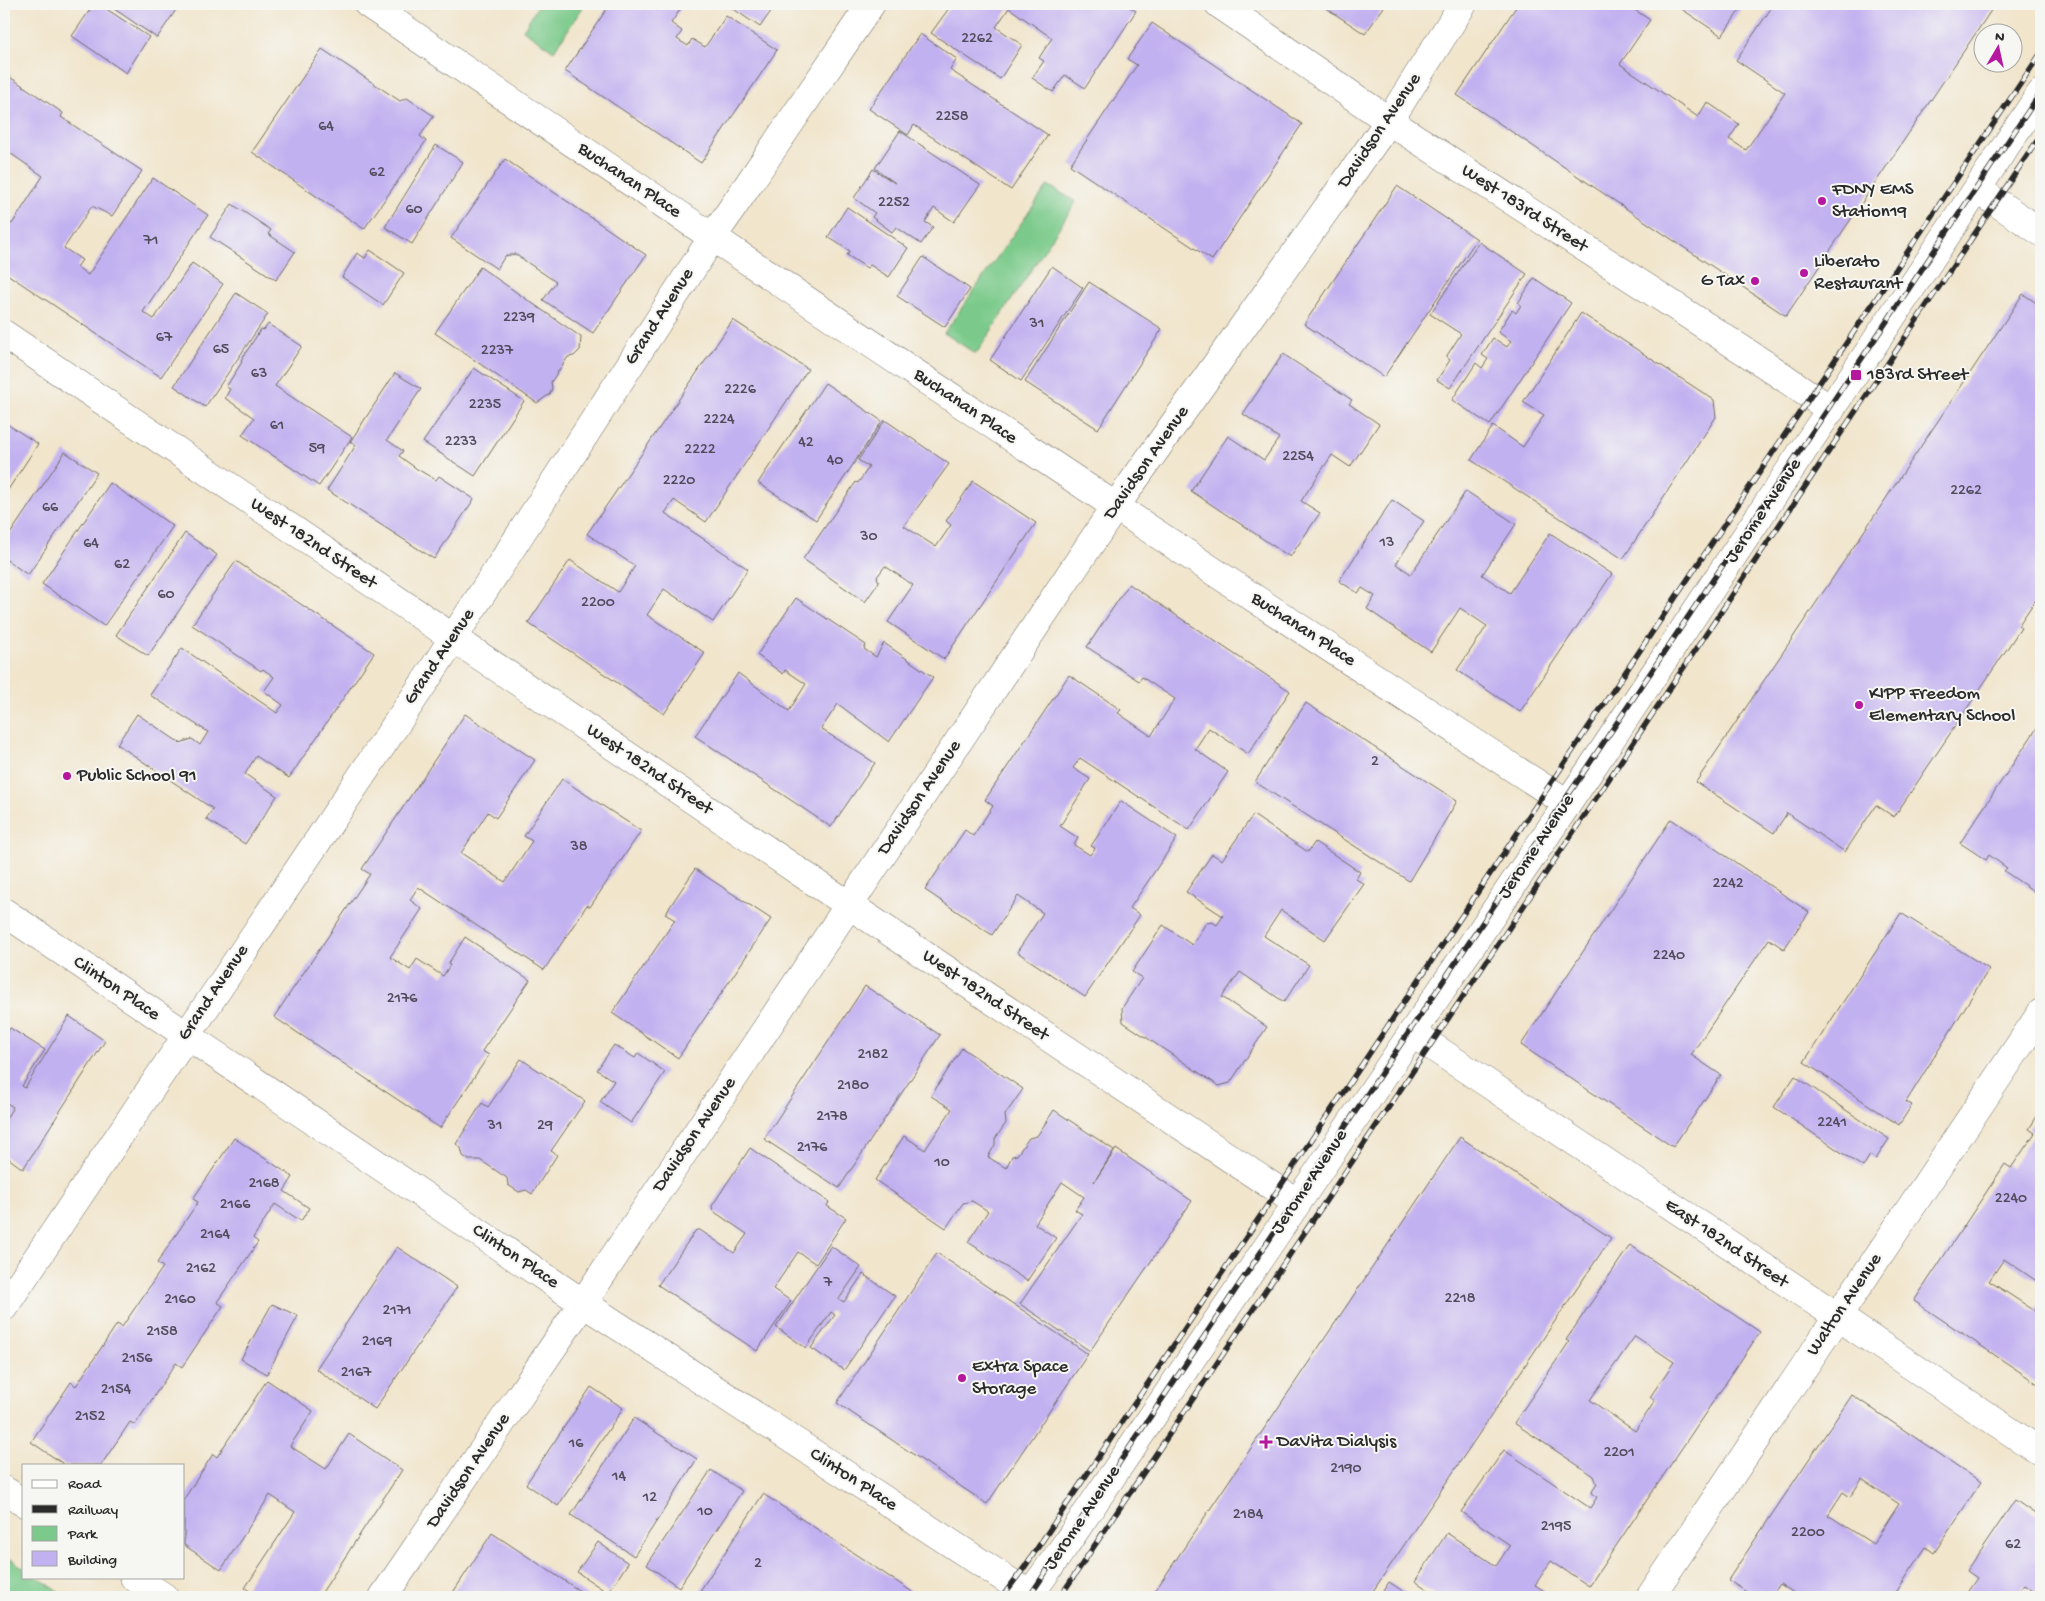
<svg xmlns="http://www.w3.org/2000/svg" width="2045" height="1601" viewBox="0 0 2045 1601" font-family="'Gochi Hand',sans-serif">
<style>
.green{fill:#7bca8b;stroke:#537a5b}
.building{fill:#c2b1f0;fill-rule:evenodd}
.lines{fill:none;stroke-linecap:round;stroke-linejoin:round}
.minor-casing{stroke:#706c63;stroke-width:29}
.secondary-casing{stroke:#706c63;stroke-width:29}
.minor{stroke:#fff;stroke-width:28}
.secondary{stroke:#fff;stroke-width:28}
.rail-casing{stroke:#2b2b2b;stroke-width:5.5}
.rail{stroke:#f6f6f2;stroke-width:4;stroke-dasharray:11;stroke-linecap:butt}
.poi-dot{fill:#b5179e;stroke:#f6f6f2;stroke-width:2}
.labels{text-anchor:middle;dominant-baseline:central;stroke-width:4;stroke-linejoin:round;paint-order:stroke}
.number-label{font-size:16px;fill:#514c5c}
.street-label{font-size:19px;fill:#2b2b2b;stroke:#f6f6f2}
.poi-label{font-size:19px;fill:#2b2b2b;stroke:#f6f6f2;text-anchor:start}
</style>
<rect width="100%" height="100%" fill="#f6f6f2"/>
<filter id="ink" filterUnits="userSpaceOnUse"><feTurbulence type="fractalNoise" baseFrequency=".02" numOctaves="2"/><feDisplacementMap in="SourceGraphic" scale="10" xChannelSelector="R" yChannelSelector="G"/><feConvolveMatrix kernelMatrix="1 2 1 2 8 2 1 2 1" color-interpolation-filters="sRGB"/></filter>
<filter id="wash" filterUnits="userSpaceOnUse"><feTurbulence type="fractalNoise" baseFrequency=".0096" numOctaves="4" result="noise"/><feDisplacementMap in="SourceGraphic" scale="20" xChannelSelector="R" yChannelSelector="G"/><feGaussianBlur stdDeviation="1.12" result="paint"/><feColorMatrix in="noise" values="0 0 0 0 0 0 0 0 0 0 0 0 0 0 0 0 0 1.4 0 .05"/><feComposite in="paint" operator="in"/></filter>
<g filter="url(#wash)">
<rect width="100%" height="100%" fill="#f1e5cc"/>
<!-- green -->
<path class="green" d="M 539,4 L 585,4 L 554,51 L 523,30 Z
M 1048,185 L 1076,202 L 976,354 L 944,333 Z
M 4,1555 L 24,1568 L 24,1577 L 37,1577 L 67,1597 L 4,1597 Z"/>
<g id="blocks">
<!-- building -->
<path class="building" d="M 94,4 L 99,4 L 149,37 L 126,73 L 72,36 Z
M 107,4 L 180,4 L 157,38 Z
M 610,4 L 684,4 L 671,23 L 682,31 L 677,39 L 688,46 L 692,39 L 705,47 L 726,16 L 777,50 L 701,163 L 565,71 Z
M 726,4 L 776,4 L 760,27 Z
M 952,4 L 1125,4 L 1136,11 L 1085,88 L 1065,75 L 1053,92 L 1032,78 L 1044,61 L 1039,58 L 1052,38 L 1009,8 L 996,27 L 1022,45 L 1000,79 L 931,33 Z
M 1320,4 L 1386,4 L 1365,34 Z
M 1518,4 L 1626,4 L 1650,20 L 1620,64 L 1698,117 L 1707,102 L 1739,124 L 1729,139 L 1746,150 L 1785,93 L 1736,60 L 1774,4 L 1984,4 L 1992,9 L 1786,316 L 1457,95 Z
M 1674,4 L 1744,4 L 1722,36 Z
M 1152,23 L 1302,124 L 1212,260 L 1070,165 L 1137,65 L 1127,59 Z
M 920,34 L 957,59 L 950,70 L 1048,135 L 1011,190 L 914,125 L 908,135 L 869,109 Z
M 322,49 L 400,101 L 407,98 L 434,116 L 420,136 L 426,141 L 364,229 L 252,152 Z
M 4,73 L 63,113 L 61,117 L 142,171 L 112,216 L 92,206 L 64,248 L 82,260 L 77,267 L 88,275 L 153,178 L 208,215 L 143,312 L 154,319 L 192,263 L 223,284 L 161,377 L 4,272 L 4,224 L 7,220 L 12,224 L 43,176 L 7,151 L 4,156 Z
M 900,131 L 980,185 L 954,222 L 934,208 L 925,222 L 933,227 L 921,244 L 896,227 L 892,232 L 872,217 L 875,213 L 854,198 L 873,169 L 895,183 L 875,168 Z
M 436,145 L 463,162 L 412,244 L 385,227 Z
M 505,159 L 646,255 L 593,333 L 543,300 L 556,282 L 515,254 L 505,256 L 497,269 L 451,238 Z
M 1397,186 L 1477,239 L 1384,377 L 1304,324 Z
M 232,204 L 271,230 L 268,234 L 295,252 L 276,280 L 210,237 Z
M 847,207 L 908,248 L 889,277 L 870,265 L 867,268 L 847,255 L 850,251 L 828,237 Z
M 1479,242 L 1527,274 L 1450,388 L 1437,380 L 1450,360 L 1446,357 L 1461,334 L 1430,314 Z
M 370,250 L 404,273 L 383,305 L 342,277 L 357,253 L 365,258 Z
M 923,257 L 970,289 L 945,327 L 897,296 Z
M 1052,266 L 1083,288 L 1021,381 L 990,360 Z
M 480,267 L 581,337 L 580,350 L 574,356 L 568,357 L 551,382 L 552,388 L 550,394 L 537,403 L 435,333 Z
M 1534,278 L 1571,303 L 1490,425 L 1452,400 L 1476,363 L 1482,368 L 1488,359 L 1482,355 L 1493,338 L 1507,347 L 1511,341 L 1498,332 L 1512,310 L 1516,313 L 1521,305 L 1518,303 Z
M 1089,282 L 1162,329 L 1098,429 L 1025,382 Z
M 236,293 L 268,314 L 205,407 L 174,386 Z
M 2023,294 L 2041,306 L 2041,592 L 2018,626 L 2021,628 L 1894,817 L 1876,805 L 1845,852 L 1787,813 L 1774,833 L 1696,782 Z
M 1581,313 L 1714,400 L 1716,417 L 1623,559 L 1471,460 L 1493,426 L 1523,447 L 1544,415 L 1523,402 Z
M 733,320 L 808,369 L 706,522 L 674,500 L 665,513 L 748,569 L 713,622 L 664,589 L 647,615 L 705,653 L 664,714 L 528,623 L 570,560 L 618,592 L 635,566 L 587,534 Z
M 268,324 L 302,346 L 275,386 L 352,437 L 319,486 L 242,435 L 254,418 L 225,398 L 230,389 L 226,387 L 242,362 L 241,360 L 261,329 L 264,330 Z
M 1283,354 L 1352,400 L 1349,404 L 1379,424 L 1350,467 L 1332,455 L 1301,501 L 1320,513 L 1290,557 L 1191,491 L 1228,436 L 1264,460 L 1279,438 L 1243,414 Z
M 474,368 L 524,401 L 475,476 L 423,442 Z
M 395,373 L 421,389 L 387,440 L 403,451 L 399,456 L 417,469 L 436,480 L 439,476 L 474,499 L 434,559 L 327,490 L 356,445 L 350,442 Z
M 825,383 L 882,421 L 816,520 L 758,483 Z
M 885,420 L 949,464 L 904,526 L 936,547 L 951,525 L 946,521 L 973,481 L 1036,523 L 944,659 L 888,622 L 913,585 L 885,566 L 877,577 L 879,582 L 865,602 L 803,559 L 856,482 L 858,483 L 869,467 L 858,460 Z
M 4,422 L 38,444 L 4,496 Z
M 65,452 L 97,473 L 28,575 L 4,558 L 4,543 Z
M 110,483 L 173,526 L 104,626 L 42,584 Z
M 1466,491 L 1516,524 L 1482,575 L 1510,593 L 1550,533 L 1612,574 L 1520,712 L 1457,670 L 1487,626 L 1460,608 L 1431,652 L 1367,609 L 1375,596 L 1362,588 L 1358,593 L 1339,581 L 1392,500 L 1424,521 L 1396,564 L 1411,574 Z
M 185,533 L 217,555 L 148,656 L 116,635 Z
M 236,561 L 374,653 L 289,778 L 256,756 L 245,774 L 277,796 L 245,844 L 206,819 L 213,809 L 117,744 L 137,714 L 180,743 L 192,739 L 200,745 L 208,732 L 150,695 L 182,648 L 277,713 L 283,705 L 264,691 L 274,677 L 263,669 L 261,671 L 192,625 Z
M 1129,584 L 1290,691 L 1248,754 L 1209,728 L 1195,749 L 1228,772 L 1189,830 L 1080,758 L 1073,768 L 1090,779 L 1060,826 L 1078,838 L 1074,845 L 1090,855 L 1095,848 L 1091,846 L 1121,801 L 1177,838 L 1130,908 L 1140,915 L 1085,997 L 1017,952 L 1043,913 L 1018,896 L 992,935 L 925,890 L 965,830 L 973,836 L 993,806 L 985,800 L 1069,675 L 1121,710 L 1118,713 L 1151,736 L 1175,699 L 1142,677 L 1139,681 L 1087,647 Z
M 796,598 L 866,645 L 864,649 L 876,657 L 884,643 L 933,677 L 889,742 L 838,704 L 821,729 L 875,763 L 831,827 L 695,736 L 738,673 L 789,711 L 806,684 L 785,670 L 783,674 L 757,655 Z
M 1306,703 L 1457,801 L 1409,881 L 1255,782 Z
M 465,714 L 535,760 L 496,818 L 488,812 L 461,853 L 505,882 L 532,841 L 524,836 L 562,779 L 641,831 L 590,907 L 587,905 L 544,970 L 418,887 L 410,900 L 422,909 L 390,957 L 410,970 L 417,959 L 443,976 L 450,965 L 448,964 L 465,937 L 530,980 L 482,1051 L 489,1055 L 440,1128 L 274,1017 L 370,874 L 362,869 Z
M 2041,722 L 2041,896 L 2004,871 L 2007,868 L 1989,855 L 1986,860 L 1960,843 Z
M 1253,815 L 1308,852 L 1315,842 L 1360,872 L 1356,879 L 1364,884 L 1325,940 L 1281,910 L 1264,936 L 1309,965 L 1284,1002 L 1240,972 L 1222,997 L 1267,1027 L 1230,1083 L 1219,1086 L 1123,1022 L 1122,1008 L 1142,978 L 1132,972 L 1163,925 L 1192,945 L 1206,923 L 1212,922 L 1217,925 L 1223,916 L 1186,892 L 1212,854 L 1222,860 Z
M 1671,819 L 1809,912 L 1784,949 L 1769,939 L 1691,1055 L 1721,1075 L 1673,1147 L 1521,1045 Z
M 695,869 L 771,919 L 678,1058 L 612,1013 L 675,920 L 665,914 Z
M 1901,913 L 1989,969 L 1906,1102 L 1912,1105 L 1899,1125 L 1804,1062 Z
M 865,986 L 940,1035 L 839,1188 L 764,1139 Z
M 69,1016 L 105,1041 L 23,1169 L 4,1155 L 4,1122 L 13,1107 L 4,1101 L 4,1038 L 10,1028 L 45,1050 L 22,1086 L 25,1088 Z
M 614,1045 L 635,1058 L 638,1053 L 665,1072 L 631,1123 L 600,1102 L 614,1081 L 597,1070 Z
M 962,1048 L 1023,1089 L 1005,1115 L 1006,1123 L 995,1139 L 995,1145 L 988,1157 L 1006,1168 L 1012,1156 L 1017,1155 L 1029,1138 L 1037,1136 L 1054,1110 L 1114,1150 L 1094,1182 L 1116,1149 L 1192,1201 L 1090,1351 L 1020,1304 L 1082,1214 L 1075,1210 L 1084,1197 L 1062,1182 L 1035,1224 L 1056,1238 L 1027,1281 L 968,1242 L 988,1211 L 972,1201 L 963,1203 L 946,1228 L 875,1180 L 904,1136 L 925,1150 L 952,1109 L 931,1096 Z
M 521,1059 L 585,1101 L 551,1151 L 557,1155 L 532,1194 L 526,1190 L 519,1192 L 508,1185 L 507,1178 L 480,1160 L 469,1160 L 463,1156 L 461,1148 L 456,1144 L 482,1103 L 488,1107 Z
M 1795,1076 L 1889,1139 L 1876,1159 L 1870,1155 L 1863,1167 L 1774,1107 Z
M 2041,1110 L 2041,1284 L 2004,1259 L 1989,1281 L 2035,1311 L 2041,1302 L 2041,1386 L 1914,1301 L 2005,1164 L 2011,1168 L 2035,1133 L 2029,1129 Z
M 1460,1137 L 1611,1238 L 1369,1597 L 1151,1597 Z
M 234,1138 L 293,1177 L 284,1191 L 309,1208 L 301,1221 L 275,1204 L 253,1238 L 258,1242 L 217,1302 L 223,1306 L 182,1367 L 176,1363 L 135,1425 L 130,1422 L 101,1465 L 65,1465 L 31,1442 L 71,1382 L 76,1386 L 117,1324 L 122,1327 L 163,1267 L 157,1263 L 198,1202 L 193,1199 Z
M 750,1148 L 829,1202 L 827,1206 L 846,1218 L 816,1264 L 798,1252 L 773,1289 L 791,1301 L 757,1351 L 658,1285 L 696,1230 L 700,1230 L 734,1253 L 747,1234 L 713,1211 L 712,1206 Z
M 1630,1245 L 1760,1332 L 1589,1586 L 1551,1561 L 1535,1585 L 1554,1597 L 1439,1597 L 1415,1581 L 1447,1533 L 1496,1566 L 1510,1545 L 1461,1512 L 1504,1450 L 1590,1508 L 1597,1497 L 1591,1493 L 1597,1484 L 1594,1476 L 1514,1423 L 1569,1342 L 1566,1340 ZM 1635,1336 L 1674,1362 L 1650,1397 L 1655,1401 L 1635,1431 L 1590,1400 Z
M 831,1246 L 861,1267 L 839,1299 L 844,1302 L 863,1274 L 895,1296 L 844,1370 L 811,1348 L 835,1315 L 831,1312 L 806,1348 L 776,1327 Z
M 397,1247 L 457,1287 L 375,1409 L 316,1369 Z
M 937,1253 L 1088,1354 L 987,1504 L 837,1403 Z
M 272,1304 L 298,1316 L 267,1374 L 241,1359 Z
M 267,1380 L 313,1411 L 290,1446 L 326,1469 L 349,1434 L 402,1470 L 319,1597 L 259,1597 L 245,1588 L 295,1512 L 270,1495 L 221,1570 L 184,1545 L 184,1499 L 213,1454 L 217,1457 Z
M 591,1387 L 623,1408 L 558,1506 L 526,1484 Z
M 1852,1395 L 1981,1482 L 1934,1553 L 1926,1547 L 1893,1597 L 1800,1597 L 1780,1584 L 1771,1597 L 1754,1597 L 1728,1580 ZM 1862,1479 L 1899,1504 L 1873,1544 L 1828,1515 L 1843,1492 L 1850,1497 Z
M 634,1418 L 697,1459 L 634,1556 L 571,1515 Z
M 711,1470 L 742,1491 L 679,1587 L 647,1565 Z
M 763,1494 L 820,1531 L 920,1597 L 696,1597 Z
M 2015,1500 L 2041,1518 L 2041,1596 L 2024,1585 L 2015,1597 L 1964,1597 L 1977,1578 L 1967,1571 Z
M 492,1533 L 589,1597 L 450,1597 Z
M 598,1542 L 628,1563 L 608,1593 L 577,1572 Z
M 1389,1582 L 1412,1597 L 1379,1597 Z"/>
</g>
</g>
<g filter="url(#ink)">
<use href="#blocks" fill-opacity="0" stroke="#706c63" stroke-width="1"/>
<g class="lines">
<!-- minor casing -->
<g class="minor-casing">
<path id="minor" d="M 368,4 C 765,274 1164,541 1567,803
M 1219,4 L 1389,121 L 1766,365 L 1831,410
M 1978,190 L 2041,232
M 4,334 L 798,871 L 1296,1202
M 4,912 L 583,1303 L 1030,1595
M 1412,1033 L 2041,1452
M 4,1307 L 428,677 L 712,238 L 871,4
M 4,1490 L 24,1503
M 134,1577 L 164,1597
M 383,1597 L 583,1303 L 1115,507 L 1389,121 L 1463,4
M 1650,1597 L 2041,1013"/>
</g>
<!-- secondary casing -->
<g class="secondary-casing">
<path id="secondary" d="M 1028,1597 L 1066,1544 L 1589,772 L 2041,93"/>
</g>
<!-- minor -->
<use href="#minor" class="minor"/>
<!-- secondary -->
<use href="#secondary" class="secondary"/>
<!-- rail casing -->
<g class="rail-casing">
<path id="rail" d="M 1002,1597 L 1024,1568 L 2041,53
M 1029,1597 L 2041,92
M 1060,1597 L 2041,135"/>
</g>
<!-- rail -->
<use href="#rail" class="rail"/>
</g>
</g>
<!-- markers -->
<g class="poi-dot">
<circle cx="1822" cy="201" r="5"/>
<circle cx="1804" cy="273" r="5"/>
<circle cx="1755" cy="281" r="5"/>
<rect x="1850" y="369" width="12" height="12" rx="2.5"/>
<circle cx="1859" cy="705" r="5"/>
<circle cx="67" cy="776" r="5"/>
<circle cx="962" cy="1378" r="5"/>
<path d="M1263.5 1434.5h5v5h5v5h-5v5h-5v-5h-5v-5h5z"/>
</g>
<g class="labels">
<!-- number labels -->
<g class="number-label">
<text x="977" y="39">2262</text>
<text x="952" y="117">2258</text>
<text x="326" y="127">64</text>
<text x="377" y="173">62</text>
<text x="894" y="203">2252</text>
<text x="414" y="210">60</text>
<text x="151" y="241">71</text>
<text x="519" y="318">2239</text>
<text x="1037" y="324">31</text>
<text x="164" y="338">67</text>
<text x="221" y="350">65</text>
<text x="497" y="351">2237</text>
<text x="259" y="374">63</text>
<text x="740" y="390">2226</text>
<text x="485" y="405">2235</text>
<text x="719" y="420">2224</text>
<text x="277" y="426">61</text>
<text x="461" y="442">2233</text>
<text x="806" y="443">42</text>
<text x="317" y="449">59</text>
<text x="700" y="450">2222</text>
<text x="1298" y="457">2254</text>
<text x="835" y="461">40</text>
<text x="679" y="481">2220</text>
<text x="1966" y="491">2262</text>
<text x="50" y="508">66</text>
<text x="869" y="537">30</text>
<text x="1387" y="543">13</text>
<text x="91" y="544">64</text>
<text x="122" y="565">62</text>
<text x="166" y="595">60</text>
<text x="598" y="603">2200</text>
<text x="1375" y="762">2</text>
<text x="579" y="847">38</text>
<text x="1728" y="884">2242</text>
<text x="1669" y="956">2240</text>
<text x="402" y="999">2176</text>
<text x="873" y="1055">2182</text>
<text x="853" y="1086">2180</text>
<text x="832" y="1117">2178</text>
<text x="1832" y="1123">2241</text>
<text x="495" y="1126">31</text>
<text x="545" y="1126">29</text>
<text x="812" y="1148">2176</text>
<text x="942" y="1163">10</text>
<text x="264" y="1184">2168</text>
<text x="2011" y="1199">2240</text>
<text x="235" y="1205">2166</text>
<text x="215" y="1235">2164</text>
<text x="201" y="1269">2162</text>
<text x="828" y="1283">7</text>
<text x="1460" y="1299">2218</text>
<text x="180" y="1300">2160</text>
<text x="397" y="1311">2171</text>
<text x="162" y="1332">2158</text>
<text x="377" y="1342">2169</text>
<text x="137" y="1359">2156</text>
<text x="356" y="1373">2167</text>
<text x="116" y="1390">2154</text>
<text x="90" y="1417">2152</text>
<text x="576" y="1444">16</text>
<text x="1619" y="1453">2201</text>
<text x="1346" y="1469">2190</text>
<text x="619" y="1477">14</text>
<text x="650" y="1498">12</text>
<text x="705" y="1512">10</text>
<text x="1248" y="1515">2184</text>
<text x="1556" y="1527">2195</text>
<text x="1808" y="1533">2200</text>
<text x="2013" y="1545">62</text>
<text x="758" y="1564">2</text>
</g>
<!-- street labels -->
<g class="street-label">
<text transform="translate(1380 131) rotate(-56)">Davidson Avenue</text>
<text transform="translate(629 181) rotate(34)">Buchanan Place</text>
<text transform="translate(1524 209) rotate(33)">West 183rd Street</text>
<text transform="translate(660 317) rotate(-57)">Grand Avenue</text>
<text transform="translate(965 407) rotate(34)">Buchanan Place</text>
<text transform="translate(1147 463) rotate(-55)">Davidson Avenue</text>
<text transform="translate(1764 511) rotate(-56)">Jerome Avenue</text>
<text transform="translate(313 544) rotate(34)">West 182nd Street</text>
<text transform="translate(1303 630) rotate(33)">Buchanan Place</text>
<text transform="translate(440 657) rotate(-56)">Grand Avenue</text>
<text transform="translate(649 770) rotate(34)">West 182nd Street</text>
<text transform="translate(920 798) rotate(-56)">Davidson Avenue</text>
<text transform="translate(1537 847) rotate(-56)">Jerome Avenue</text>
<text transform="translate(116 989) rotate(34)">Clinton Place</text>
<text transform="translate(214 993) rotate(-56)">Grand Avenue</text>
<text transform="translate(985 996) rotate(34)">West 182nd Street</text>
<text transform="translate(695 1135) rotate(-56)">Davidson Avenue</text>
<text transform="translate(1310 1182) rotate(-56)">Jerome Avenue</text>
<text transform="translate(1726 1244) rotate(34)">East 182nd Street</text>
<text transform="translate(515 1257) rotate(34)">Clinton Place</text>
<text transform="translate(1845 1305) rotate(-56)">Walton Avenue</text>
<text transform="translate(469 1471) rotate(-56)">Davidson Avenue</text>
<text transform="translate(853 1480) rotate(33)">Clinton Place</text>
<text transform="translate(1083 1518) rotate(-56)">Jerome Avenue</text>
</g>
<!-- poi labels -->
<g class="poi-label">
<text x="1832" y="190">FDNY EMS<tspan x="1832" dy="22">Station19</tspan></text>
<text x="1814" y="262">Liberato<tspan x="1814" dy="22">Restaurant</tspan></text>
<text x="1745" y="281" text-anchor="end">G Tax</text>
<text x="1867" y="375">183rd Street</text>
<text x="1869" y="694">KIPP Freedom<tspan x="1869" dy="22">Elementary School</tspan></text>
<text x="77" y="776">Public School 91</text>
<text x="972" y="1367">Extra Space<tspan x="972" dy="22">Storage</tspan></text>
<text x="1277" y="1442">DaVita Dialysis</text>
</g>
</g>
<!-- margin -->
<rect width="2045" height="1601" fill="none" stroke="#f6f6f2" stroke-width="20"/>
<!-- legend -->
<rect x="22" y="1464" width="162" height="115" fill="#f6f6f2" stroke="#a5a5a2"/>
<rect x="32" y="1480" width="25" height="8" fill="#ffffff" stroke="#a5a5a2"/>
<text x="68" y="1488" font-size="15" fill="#2b2b2b">Road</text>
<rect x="32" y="1505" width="25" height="8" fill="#2b2b2b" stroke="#a5a5a2"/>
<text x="68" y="1514" font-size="15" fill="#2b2b2b">Railway</text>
<rect x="32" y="1526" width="25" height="15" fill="#7bca8b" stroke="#a5a5a2"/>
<text x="68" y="1538" font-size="15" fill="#2b2b2b">Park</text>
<rect x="32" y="1551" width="25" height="15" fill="#c2b1f0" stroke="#a5a5a2"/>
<text x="68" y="1564" font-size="15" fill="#2b2b2b">Building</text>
<!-- north arrow -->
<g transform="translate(1998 48) rotate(9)"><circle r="24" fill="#f6f6f2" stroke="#a5a5a2"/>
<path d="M0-4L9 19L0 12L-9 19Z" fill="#b5179e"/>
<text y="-8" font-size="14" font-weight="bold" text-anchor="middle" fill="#2b2b2b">N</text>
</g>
</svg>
